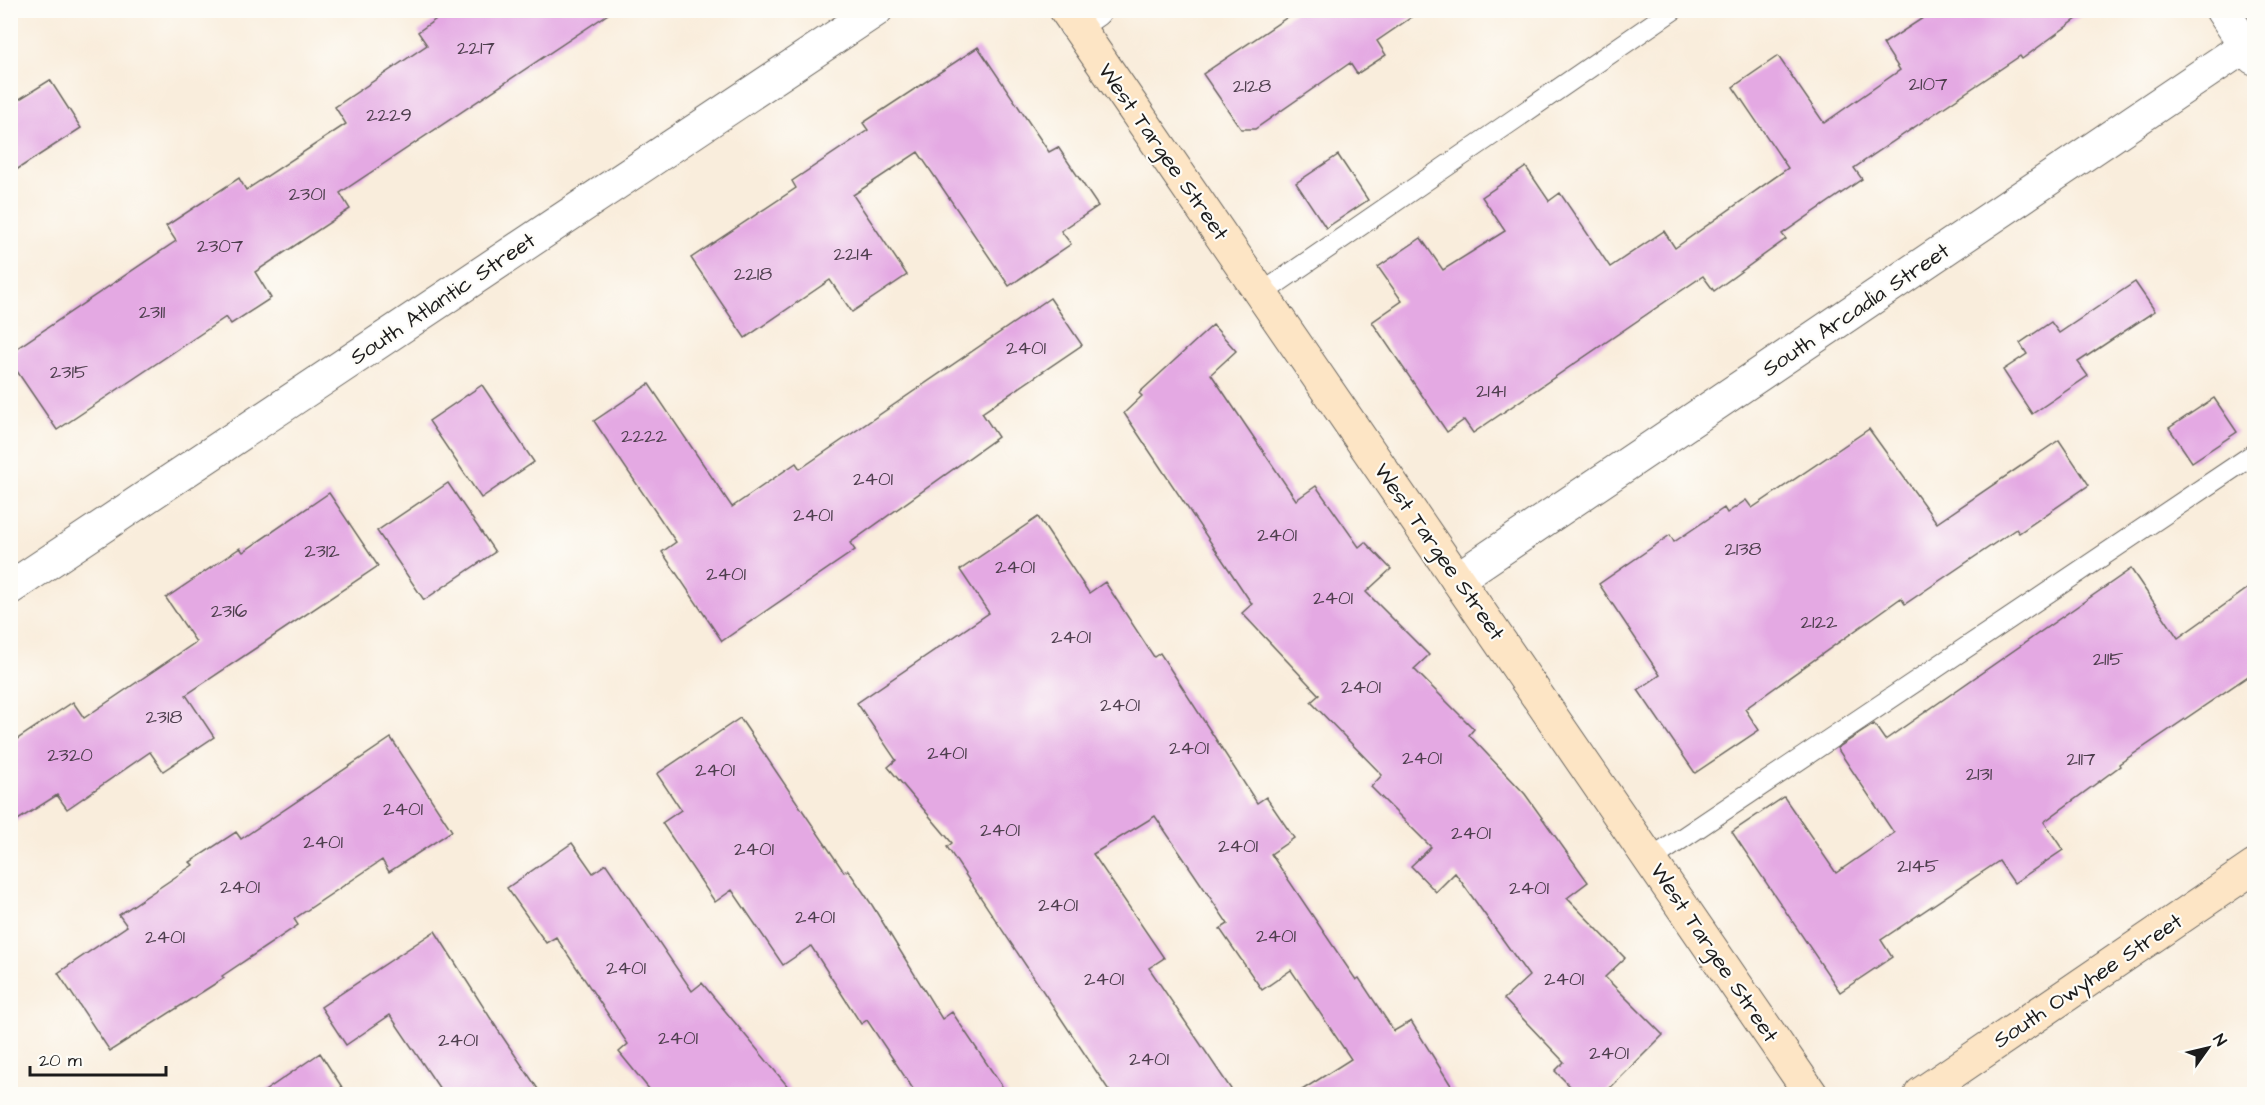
<svg xmlns="http://www.w3.org/2000/svg" width="2265" height="1105" viewBox="0 0 2265 1105" font-family="'Architects Daughter',sans-serif">
<style>
.building{fill:#e4a9e3}
.lines{fill:none;stroke-linecap:round;stroke-linejoin:round}
.lane-casing{stroke:#69655f;stroke-width:22}
.street-casing{stroke:#69655f;stroke-width:35}
.secondary-casing{stroke:#69655f;stroke-width:35}
.lane{stroke:#fff;stroke-width:20}
.street{stroke:#fff;stroke-width:33}
.secondary{stroke:#fde5c5;stroke-width:33}
.labels{text-anchor:middle;dominant-baseline:central;stroke-width:4.5;stroke-linejoin:round;paint-order:stroke}
.number-label{font-size:20px;fill:#4e3f4e}
.street-label{font-size:22px;fill:#1c1c1c;stroke:#fdfcf7}
</style>
<rect width="100%" height="100%" fill="#fdfcf7"/>
<filter id="ink" filterUnits="userSpaceOnUse"><feTurbulence type="fractalNoise" baseFrequency=".0167" numOctaves="2"/><feDisplacementMap in="SourceGraphic" scale="12" xChannelSelector="R" yChannelSelector="G"/><feConvolveMatrix kernelMatrix="1 2 1 2 8 2 1 2 1" color-interpolation-filters="sRGB"/></filter>
<filter id="wash" filterUnits="userSpaceOnUse"><feTurbulence type="fractalNoise" baseFrequency=".008" numOctaves="4" result="noise"/><feDisplacementMap in="SourceGraphic" scale="24" xChannelSelector="R" yChannelSelector="G"/><feGaussianBlur stdDeviation="1.35" result="paint"/><feColorMatrix in="noise" values="0 0 0 0 0 0 0 0 0 0 0 0 0 0 0 0 0 1.4 0 .05"/><feComposite in="paint" operator="in"/></filter>
<g filter="url(#wash)">
<rect width="100%" height="100%" fill="#f9eddc"/>
<g id="blocks">
<!-- building -->
<path class="building" d="M 449,10 L 614,10 L 340,193 L 350,209 L 255,272 L 271,298 L 231,324 L 226,317 L 57,430 L 10,361 L 10,353 L 176,241 L 166,226 L 239,178 L 246,190 L 346,124 L 335,107 L 427,45 L 418,32 Z
M 1298,10 L 1422,10 L 1377,41 L 1386,55 L 1357,74 L 1350,63 L 1255,129 L 1241,129 L 1203,74 Z
M 1935,10 L 2089,10 L 2022,59 L 2020,56 L 1854,168 L 1862,179 L 1782,234 L 1786,239 L 1714,291 L 1703,276 L 1473,433 L 1464,420 L 1447,432 L 1372,322 L 1402,301 L 1378,267 L 1421,238 L 1443,270 L 1505,231 L 1482,197 L 1526,167 L 1549,201 L 1560,193 L 1610,267 L 1664,231 L 1675,248 L 1788,168 L 1733,87 L 1778,56 L 1824,123 L 1900,70 L 1883,44 Z
M 978,47 L 1049,152 L 1058,147 L 1098,206 L 1061,231 L 1071,244 L 1009,286 L 918,152 L 853,195 L 907,275 L 852,312 L 830,280 L 745,338 L 691,258 L 796,188 L 792,181 L 868,130 L 863,123 Z
M 50,80 L 81,128 L 10,174 L 10,105 Z
M 1338,155 L 1368,200 L 1326,228 L 1296,183 Z
M 2135,282 L 2155,311 L 2078,362 L 2088,376 L 2032,414 L 2003,370 L 2027,354 L 2020,343 L 2051,322 L 2059,333 Z
M 1050,298 L 1082,345 L 982,413 L 998,437 L 850,543 L 855,550 L 722,641 L 662,552 L 676,542 L 594,421 L 649,384 L 732,507 L 796,463 L 800,469 Z
M 1213,325 L 1236,351 L 1211,374 L 1296,500 L 1316,486 L 1359,547 L 1365,542 L 1391,569 L 1366,592 L 1429,655 L 1414,669 L 1474,729 L 1469,735 L 1525,794 L 1588,882 L 1567,898 L 1625,958 L 1605,977 L 1663,1035 L 1603,1095 L 1579,1095 L 1555,1071 L 1564,1062 L 1504,999 L 1529,976 L 1455,873 L 1436,892 L 1411,866 L 1431,847 L 1371,787 L 1382,775 L 1311,702 L 1319,695 L 1242,613 L 1252,604 L 1124,413 L 1142,396 L 1139,393 Z
M 482,385 L 534,462 L 481,498 L 429,421 Z
M 2214,398 L 2237,432 L 2192,462 L 2169,428 Z
M 1869,429 L 1937,523 L 2059,440 L 2089,485 L 2019,533 L 2016,529 L 1905,604 L 1901,598 L 1745,709 L 1759,730 L 1695,773 L 1638,690 L 1660,675 L 1599,584 L 1670,535 L 1674,542 L 1724,508 L 1727,513 L 1746,500 L 1752,508 Z
M 448,483 L 495,552 L 424,600 L 377,531 Z
M 329,493 L 378,566 L 186,695 L 214,737 L 163,771 L 150,752 L 67,809 L 57,795 L 10,825 L 10,744 L 73,702 L 84,718 L 196,642 L 166,598 L 240,548 L 243,552 Z
M 1038,517 L 1089,593 L 1105,582 L 1154,657 L 1160,653 L 1257,803 L 1266,797 L 1294,838 L 1271,854 L 1356,980 L 1359,978 L 1394,1031 L 1411,1021 L 1457,1095 L 1294,1095 L 1351,1059 L 1291,970 L 1262,990 L 1220,929 L 1228,924 L 1155,816 L 1093,854 L 1164,958 L 1149,968 L 1235,1095 L 1112,1095 L 947,847 L 952,843 L 888,767 L 896,760 L 857,703 L 989,613 L 960,570 Z
M 2131,569 L 2178,638 L 2254,584 L 2254,672 L 2119,764 L 2120,766 L 2044,822 L 2063,850 L 2014,883 L 1999,861 L 1881,940 L 1892,957 L 1840,992 L 1732,832 L 1784,797 L 1836,873 L 1894,833 L 1837,748 L 1874,724 L 1885,740 Z
M 740,718 L 844,872 L 848,870 L 872,905 L 942,1019 L 952,1012 L 1008,1095 L 917,1095 L 867,1020 L 861,1024 L 811,946 L 783,965 L 732,890 L 715,902 L 662,823 L 681,810 L 657,774 Z
M 391,738 L 452,831 L 389,872 L 382,860 L 294,919 L 298,925 L 222,976 L 224,978 L 110,1051 L 58,973 L 127,926 L 119,915 L 193,865 L 190,862 L 236,832 L 241,839 Z
M 572,843 L 593,873 L 606,864 L 692,991 L 702,983 L 795,1095 L 654,1095 L 619,1052 L 628,1044 L 556,937 L 546,943 L 507,888 Z
M 435,931 L 498,1030 L 542,1095 L 444,1095 L 390,1015 L 346,1045 L 321,1007 Z
M 320,1053 L 347,1095 L 259,1095 Z"/>
</g>
</g>
<g filter="url(#ink)">
<use href="#blocks" fill-opacity="0" stroke="#69655f" stroke-width="1.5"/>
<g class="lines">
<!-- lane casing -->
<g class="lane-casing">
<path id="lane" d="M 1261,294 L 1673,10
M 1650,860 L 2254,454"/>
</g>
<!-- street casing -->
<g class="street-casing">
<path id="street" d="M 2222,10 L 2254,58
M 1075,24 L 1095,10
M 1457,579 L 2254,40
M 10,588 L 876,10"/>
</g>
<!-- secondary casing -->
<g class="secondary-casing">
<path id="secondary" d="M 1066,10 L 1811,1094
M 1921,1094 L 2254,867"/>
</g>
<!-- lane -->
<use href="#lane" class="lane"/>
<!-- street -->
<use href="#street" class="street"/>
<!-- secondary -->
<use href="#secondary" class="secondary"/>
</g>
</g>
<g class="labels">
<!-- number labels -->
<g class="number-label">
<text x="476" y="48">2217</text>
<text x="1928" y="84">2107</text>
<text x="1252" y="86">2128</text>
<text x="389" y="115">2229</text>
<text x="307" y="194">2301</text>
<text x="220" y="246">2307</text>
<text x="853" y="254">2214</text>
<text x="753" y="274">2218</text>
<text x="152" y="312">2311</text>
<text x="1026" y="348">2401</text>
<text x="69" y="372">2315</text>
<text x="1491" y="391">2141</text>
<text x="644" y="436">2222</text>
<text x="873" y="479">2401</text>
<text x="813" y="515">2401</text>
<text x="1277" y="535">2401</text>
<text x="1743" y="549">2138</text>
<text x="322" y="551">2312</text>
<text x="1015" y="567">2401</text>
<text x="726" y="574">2401</text>
<text x="1333" y="598">2401</text>
<text x="229" y="611">2316</text>
<text x="1819" y="622">2122</text>
<text x="1071" y="637">2401</text>
<text x="2108" y="659">2115</text>
<text x="1361" y="687">2401</text>
<text x="1120" y="705">2401</text>
<text x="164" y="717">2318</text>
<text x="1189" y="748">2401</text>
<text x="947" y="753">2401</text>
<text x="70" y="755">2320</text>
<text x="1422" y="758">2401</text>
<text x="2081" y="759">2117</text>
<text x="715" y="770">2401</text>
<text x="1979" y="774">2131</text>
<text x="403" y="809">2401</text>
<text x="1000" y="830">2401</text>
<text x="1471" y="833">2401</text>
<text x="323" y="842">2401</text>
<text x="1238" y="846">2401</text>
<text x="754" y="849">2401</text>
<text x="1918" y="866">2145</text>
<text x="240" y="887">2401</text>
<text x="1529" y="888">2401</text>
<text x="1058" y="905">2401</text>
<text x="815" y="917">2401</text>
<text x="1276" y="936">2401</text>
<text x="165" y="937">2401</text>
<text x="626" y="968">2401</text>
<text x="1104" y="979">2401</text>
<text x="1564" y="979">2401</text>
<text x="678" y="1038">2401</text>
<text x="458" y="1040">2401</text>
<text x="1609" y="1053">2401</text>
<text x="1149" y="1059">2401</text>
</g>
<!-- street labels -->
<g class="street-label">
<text transform="translate(1163 152) rotate(55)">West Targee Street</text>
<text transform="translate(443 299) rotate(-34)">South Atlantic Street</text>
<text transform="translate(1856 310) rotate(-34)">South Arcadia Street</text>
<text transform="translate(1439 552) rotate(55)">West Targee Street</text>
<text transform="translate(1714 953) rotate(56)">West Targee Street</text>
<text transform="translate(2088 981) rotate(-34)">South Owyhee Street</text>
</g>
</g>
<!-- margin -->
<rect width="2265" height="1105" fill="none" stroke="#fdfcf7" stroke-width="36"/>
<!-- north arrow -->
<g transform="translate(2208 1048) rotate(56)" stroke="#fdfcf7" stroke-width="4.5" paint-order="stroke">
<path d="M0-4.5L10 22L0 15L-10 22Z" fill="#1c1c1c"/>
<text y="-9" font-size="16" font-weight="bold" text-anchor="middle" fill="#1c1c1c">N</text>
</g>
<!-- scale -->
<path d="M30 1066v9h136v-9" fill="none" stroke="#1c1c1c" stroke-width="3"/>
<text x="39" y="1066" font-size="18" fill="#1c1c1c" stroke="#fdfcf7" stroke-width="4.5" paint-order="stroke">20 m</text>
</svg>
